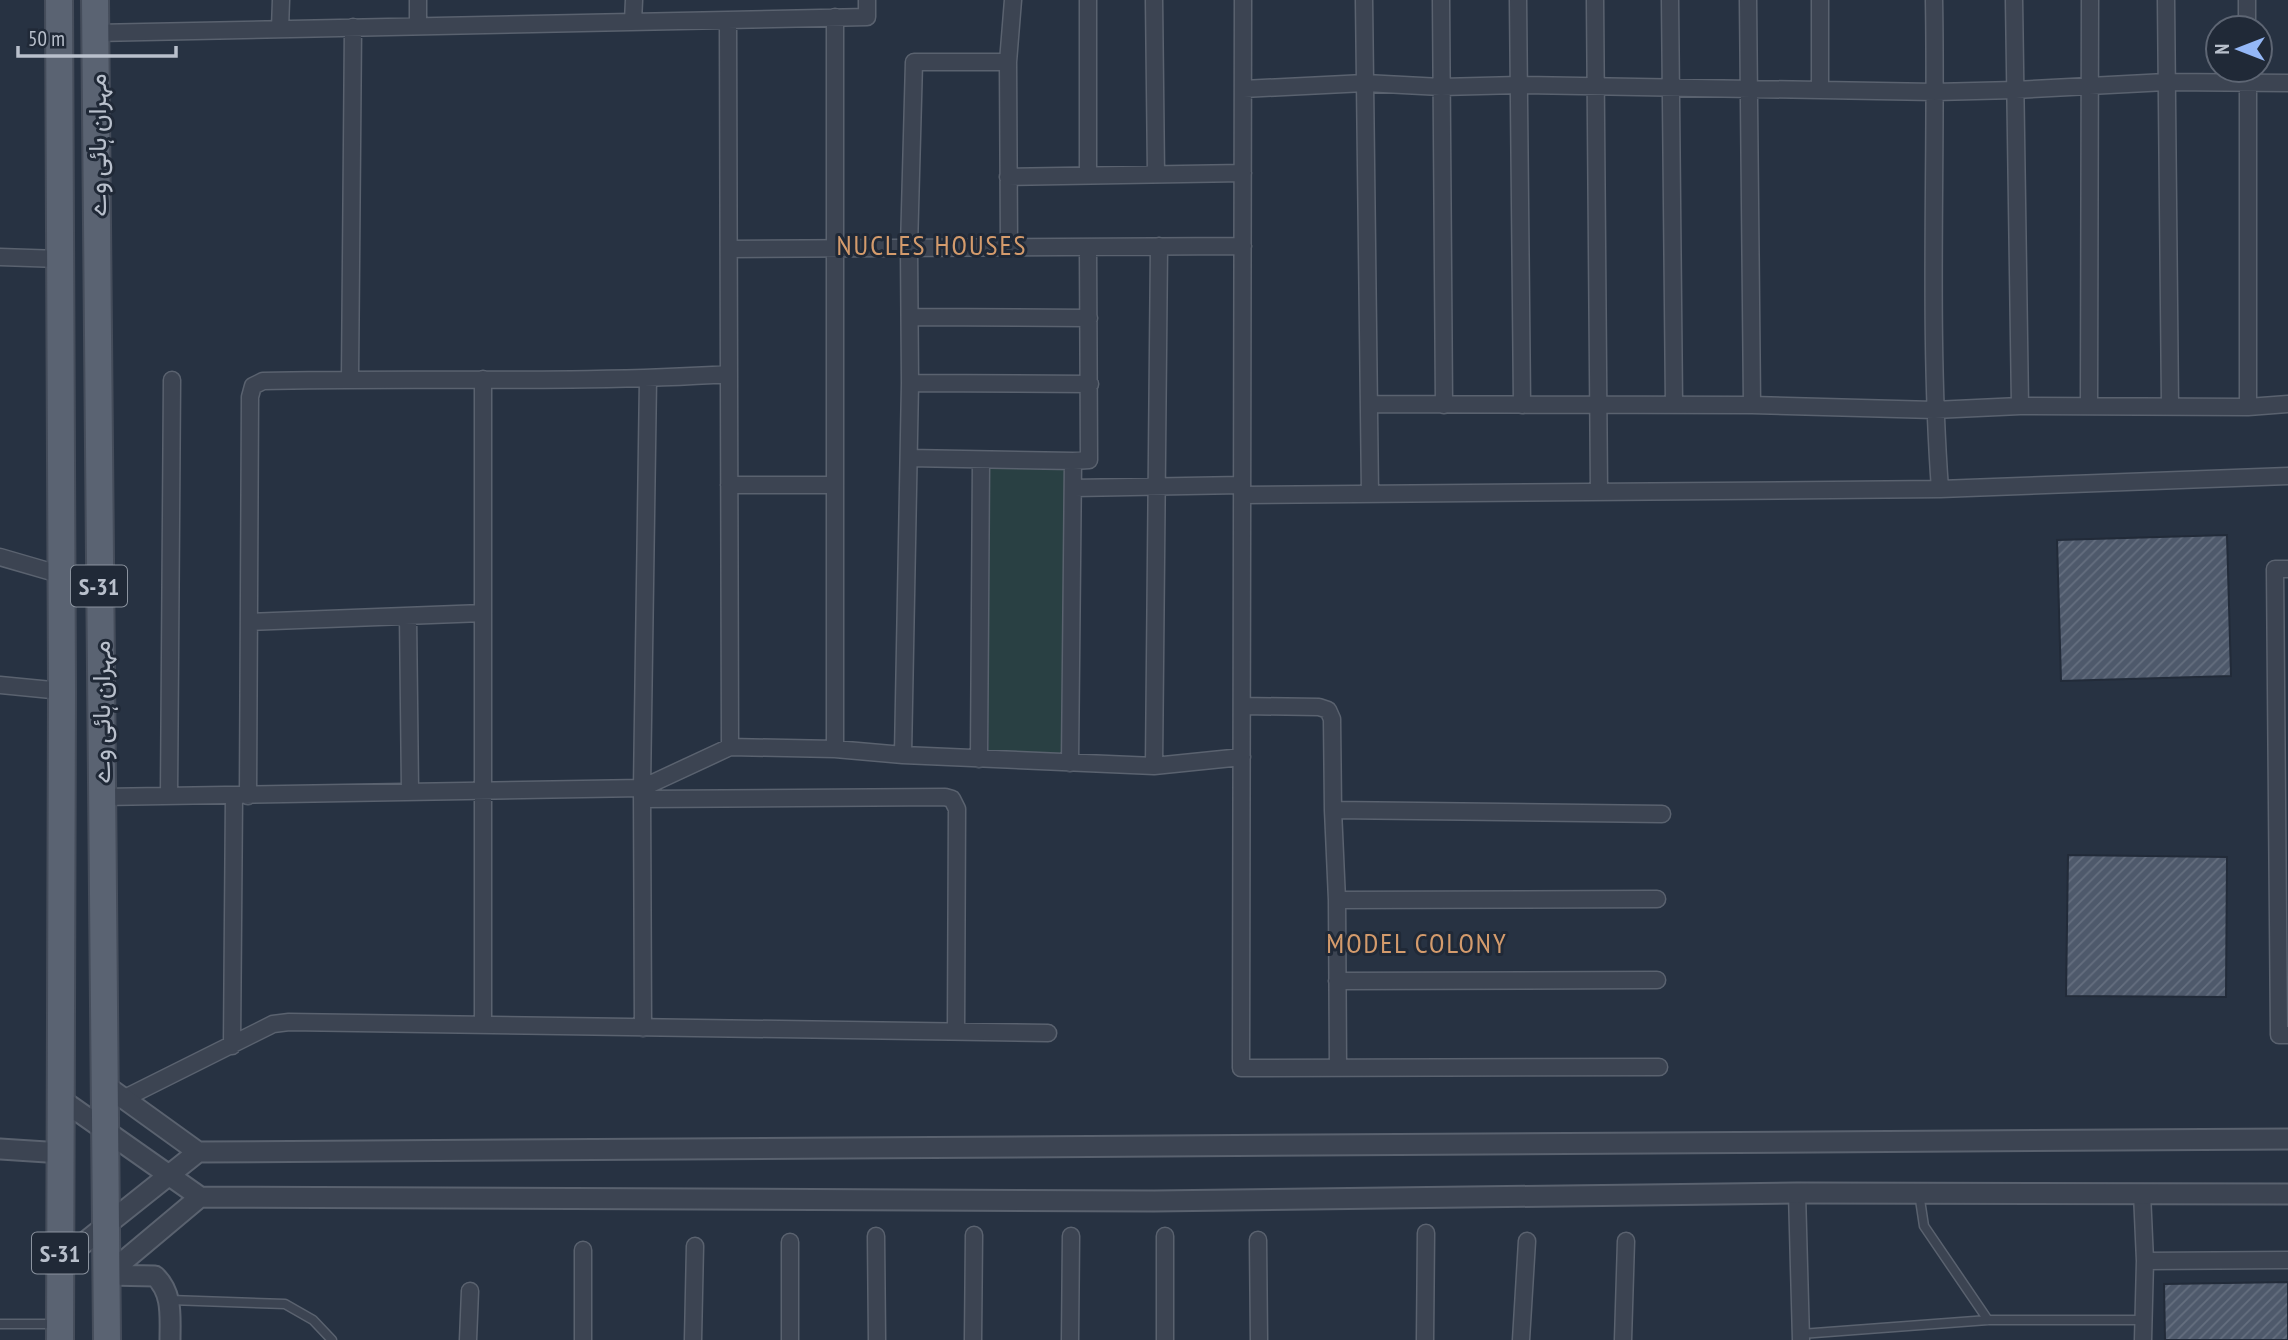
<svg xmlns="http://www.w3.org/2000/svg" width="2288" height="1340" viewBox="0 0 2288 1340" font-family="'PT Sans Narrow',Vazirmatn,sans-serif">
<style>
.park{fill:#294043}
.building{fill:url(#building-hatch);stroke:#222b39;stroke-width:2}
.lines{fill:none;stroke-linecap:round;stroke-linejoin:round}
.service-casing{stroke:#5a626f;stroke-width:11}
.minor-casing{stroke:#5a626f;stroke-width:19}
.tertiary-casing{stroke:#5a626f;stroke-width:23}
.primary-casing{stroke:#454d5b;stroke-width:30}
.service{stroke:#3c4452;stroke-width:8}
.minor{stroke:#3c4452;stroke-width:16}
.tertiary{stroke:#3c4452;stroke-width:19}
.primary{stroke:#5a6372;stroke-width:26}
.labels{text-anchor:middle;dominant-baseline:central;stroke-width:6;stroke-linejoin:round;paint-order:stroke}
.shield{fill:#202937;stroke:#8b939f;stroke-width:2}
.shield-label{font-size:24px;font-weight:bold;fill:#b9c0cc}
.street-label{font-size:26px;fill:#b9c0cc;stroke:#202937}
.neighbourhood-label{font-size:28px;letter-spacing:2px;fill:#d49b6c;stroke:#202937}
</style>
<defs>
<pattern id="building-hatch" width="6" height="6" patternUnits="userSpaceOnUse" patternTransform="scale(1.75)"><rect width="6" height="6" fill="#4e596b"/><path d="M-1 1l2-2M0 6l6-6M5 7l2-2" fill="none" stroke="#656f7f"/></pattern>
</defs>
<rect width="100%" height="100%" fill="#273242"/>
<!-- park -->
<path class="park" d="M 1070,465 L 1063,755 L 989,752 L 987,467 Z"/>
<!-- building -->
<path class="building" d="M 2227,535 L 2231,676 L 2061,681 L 2057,540 Z
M 2068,855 L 2227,857 L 2226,997 L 2066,996 Z
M 2288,1282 L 2288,1340 L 2165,1340 L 2164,1284 Z"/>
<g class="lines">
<!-- service casing -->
<g class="service-casing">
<path id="service" d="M 1919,1193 L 1924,1226 L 1988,1320
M 170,1300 L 285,1304 L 313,1320 L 332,1340
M 0,1324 L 57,1324
M 1801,1334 L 1988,1320 L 2143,1320"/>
</g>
<!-- minor casing -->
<g class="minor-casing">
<path id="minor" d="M 1154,0 L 1156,174
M 1243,0 L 1241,1068 L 1659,1067
M 1364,0 L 1370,494
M 1441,0 L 1444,405
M 1518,0 L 1522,405
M 1595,0 L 1599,492
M 1670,0 L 1674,405
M 1748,0 L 1752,405
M 1820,0 L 1820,90
M 1934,0 C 1937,163 1928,327 1940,489
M 2014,0 L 2020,406
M 2166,0 L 2170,406
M 2247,0 L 2247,28
M 835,17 L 835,749
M 728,20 L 730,747
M 633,22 L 634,0
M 418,26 L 418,0
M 280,29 L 281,0
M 95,33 L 867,17 L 867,0
M 1008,62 L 1013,0
M 2248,70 L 2248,407
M 1243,89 L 1365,83 L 1441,87 L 1519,85 L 1935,92 L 2015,90 L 2166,82 L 2288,83
M 1088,176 L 1088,0
M 1008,177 L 1243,173
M 729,249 L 1243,246
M 0,257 L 60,259
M 911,317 L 1089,318
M 350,379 L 353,27
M 483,379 L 483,1024
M 910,383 L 1090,384
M 1369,404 L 1752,405 L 1934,410 L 2020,406 L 2248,407 L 2288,404
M 2089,406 L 2090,0
M 909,458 L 1073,461 L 1070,763
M 1073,461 L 1089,460 L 1088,247
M 729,485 L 835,485
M 1074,488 L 1242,485
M 1242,495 L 1940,489 L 2288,476
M 0,557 L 62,575
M 2288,569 L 2275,569 L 2279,1035 L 2288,1035
M 408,616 L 410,790
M 249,622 L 483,613
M 0,685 L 62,691
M 1243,706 L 1319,707 L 1328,710 L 1332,719 L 1333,810
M 903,755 L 910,383 L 909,247 L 914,62 L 1008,62 L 1009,247
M 979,759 L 981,460
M 1154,766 L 1159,246
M 169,796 L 172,380
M 248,796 L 250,397 L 253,386 L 263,381 C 419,377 574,384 729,374
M 101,797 L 642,788 L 730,747 L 835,749 L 903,755 L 1154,766 L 1242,757
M 642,799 L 945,797 L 952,799 L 957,809 L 956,1031
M 1337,900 L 1657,899
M 1337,981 L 1657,980
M 643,1028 L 642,788 L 648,379
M 232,1046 L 234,796
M 1338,1068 L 1337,900 L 1333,810 L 1662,814
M 123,1099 L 273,1024 L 289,1022 L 1048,1033
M 1797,1193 L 1801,1340
M 2142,1193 L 2145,1261 L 2143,1340
M 876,1236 L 877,1340
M 1258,1240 L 1259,1340
M 790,1242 L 790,1340
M 583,1250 L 583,1340
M 2145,1261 L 2288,1260
M 468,1340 L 470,1291
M 693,1340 L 695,1246
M 973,1340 L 974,1235
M 1070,1340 L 1071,1236
M 1165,1340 L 1165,1236
M 1425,1340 L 1426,1233
M 1521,1340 L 1527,1241
M 1623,1340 L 1626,1241"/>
</g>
<!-- tertiary casing -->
<g class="tertiary-casing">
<path id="tertiary" d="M 105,1085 L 198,1152
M 62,1100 L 200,1197 L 1154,1201 L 1797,1193 L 2288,1194
M 0,1149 L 62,1153
M 60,1262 L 198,1152 L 2288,1139
M 107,1275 L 200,1197
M 107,1275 L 155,1276 C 173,1293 170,1316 170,1340"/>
</g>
<!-- primary casing -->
<g class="primary-casing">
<path id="primary" d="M 59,0 L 62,691 L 60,1340
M 95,0 L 107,1340"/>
</g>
<!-- service -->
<use href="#service" class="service"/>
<!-- minor -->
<use href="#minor" class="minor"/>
<!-- tertiary -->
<use href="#tertiary" class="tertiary"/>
<!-- primary -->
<use href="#primary" class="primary"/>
</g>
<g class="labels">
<!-- shield labels -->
<g class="shield">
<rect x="71" y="565.5" width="56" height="41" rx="5"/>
<rect x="32" y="1232.5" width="56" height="41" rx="5"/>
</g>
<g class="shield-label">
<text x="99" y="586">S-31</text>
<text x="60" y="1253">S-31</text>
</g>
<!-- street labels -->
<g class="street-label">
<text transform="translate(96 145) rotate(-90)">مہران ہائی وے</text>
<text transform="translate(100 712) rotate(-90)">مہران ہائی وے</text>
</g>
<!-- neighbourhood labels -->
<g class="neighbourhood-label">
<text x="932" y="244">NUCLES HOUSES</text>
<text x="1417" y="942">MODEL COLONY</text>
</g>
</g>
<!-- north arrow -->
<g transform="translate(2239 49) rotate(270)"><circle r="33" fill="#202937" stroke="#5d6573" stroke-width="2"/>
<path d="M0-5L12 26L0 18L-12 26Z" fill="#94b7f6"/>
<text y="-10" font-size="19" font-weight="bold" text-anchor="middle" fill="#b9c0cc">N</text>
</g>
<!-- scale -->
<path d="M18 46v10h158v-10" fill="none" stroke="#b9c0cc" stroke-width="3.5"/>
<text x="28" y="46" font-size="21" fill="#b9c0cc" stroke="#202937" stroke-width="5" paint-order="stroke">50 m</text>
</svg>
